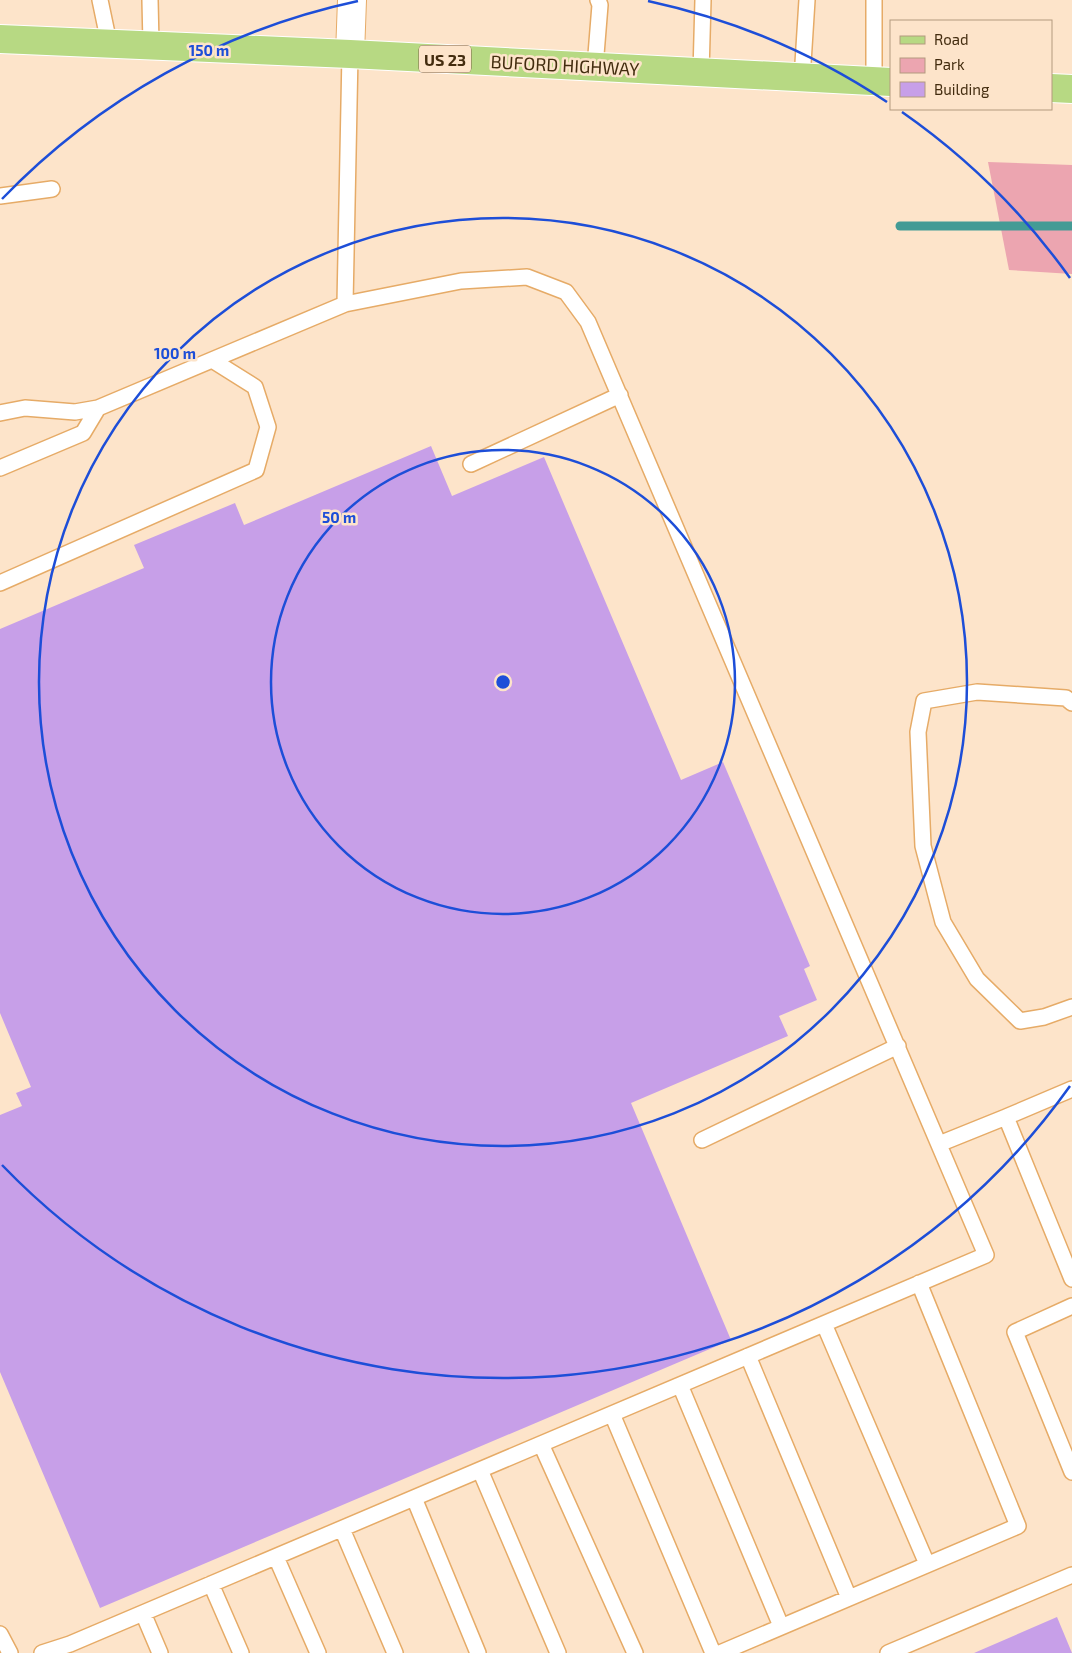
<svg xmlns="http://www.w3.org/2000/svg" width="1072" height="1653" viewBox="0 0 1072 1653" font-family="'Exo 2',sans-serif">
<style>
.green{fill:#eca5b0}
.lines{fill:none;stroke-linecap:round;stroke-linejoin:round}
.stream{stroke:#439b95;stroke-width:9}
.building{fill:#c79fe8}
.service-casing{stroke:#e6ab67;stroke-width:18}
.minor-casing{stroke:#e6ab67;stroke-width:30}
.primary-casing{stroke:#fff;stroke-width:30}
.service{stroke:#fff;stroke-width:15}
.minor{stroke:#fff;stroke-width:28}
.primary{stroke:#b7d983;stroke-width:28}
.ring{fill:none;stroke:#1d4ed8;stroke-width:2.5}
.labels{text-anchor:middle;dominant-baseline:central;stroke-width:5;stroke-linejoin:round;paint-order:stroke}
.shield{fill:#fde4ca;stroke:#7b6347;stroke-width:1}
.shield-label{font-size:16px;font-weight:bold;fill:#432c0f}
.street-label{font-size:18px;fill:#432c0f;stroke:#fde4ca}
.centre{fill:#1d4ed8;stroke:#fde4ca;stroke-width:2.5}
.ring-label{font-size:15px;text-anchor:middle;font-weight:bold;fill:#1d4ed8;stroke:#fde4ca;stroke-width:5;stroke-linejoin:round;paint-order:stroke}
</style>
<rect width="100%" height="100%" fill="#fde4ca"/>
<!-- green -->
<path class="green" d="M 988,162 L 1072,165 L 1072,274 L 1009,270 Z"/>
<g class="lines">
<!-- stream -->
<path class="stream" d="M 900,226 L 1072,226"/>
</g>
<!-- building -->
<path class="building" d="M 431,446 L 452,496 L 544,457 L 681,780 L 723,762 L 810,966 L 804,969 L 817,1000 L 779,1016 L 788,1036 L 631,1103 L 731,1340 L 100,1608 L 0,1372 L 0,1115 L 22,1106 L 16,1093 L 31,1087 L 0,1013 L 0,629 L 144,568 L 134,545 L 235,503 L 244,525 Z
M 1057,1617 L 1072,1653 L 974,1653 Z"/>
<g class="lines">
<!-- service casing -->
<g class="service-casing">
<path id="service" d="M 100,0 L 109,43
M 150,0 L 151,44
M 595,67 L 600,5 L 598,0
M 701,73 L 703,0
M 802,79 L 807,0
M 874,81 L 874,0
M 0,196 L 52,189
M 345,304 L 350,54
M 0,413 L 25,408 L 75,412 L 98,408 L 345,304 L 461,281 L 527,277 L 566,292 L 588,322 C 722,632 854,943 986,1255 L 70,1644 L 42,1653
M 471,464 L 620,395
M 0,468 L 83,433 L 98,408
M 0,583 L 256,470 L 268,427 L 255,387 L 212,360
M 1072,703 L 1066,698 L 977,692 L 924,701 L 918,732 L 923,846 L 943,922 L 977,979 L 1020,1021 L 1044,1017 L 1072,1007
M 1072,1089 L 1006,1117 L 1072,1279
M 702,1140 L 898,1046
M 939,1144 L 1006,1117
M 1072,1306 L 1015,1332 L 1072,1472
M 824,1324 L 927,1564
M 748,1356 L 849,1598
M 680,1385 L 781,1626
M 612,1414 L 713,1653
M 541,1444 L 635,1653
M 480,1470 L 558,1653
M 414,1498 L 478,1653
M 342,1529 L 395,1653
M 276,1557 L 318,1653
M 211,1584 L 241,1653
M 143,1613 L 160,1653
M 0,1634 L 10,1653
M 720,1653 L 1018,1526 L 919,1283
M 888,1653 L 1072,1575"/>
</g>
<!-- minor casing -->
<g class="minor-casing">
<path id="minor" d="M 350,54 L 352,0"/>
</g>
<!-- primary casing -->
<g class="primary-casing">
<path id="primary" d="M 0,39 L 350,54 L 891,82
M 1051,88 L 1072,89"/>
</g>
<!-- service -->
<use href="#service" class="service"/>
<!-- minor -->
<use href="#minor" class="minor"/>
<!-- primary -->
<use href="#primary" class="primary"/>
</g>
<!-- distance rings -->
<g class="ring">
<circle cx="503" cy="682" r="232"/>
<circle cx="503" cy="682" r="464"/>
<path d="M1070 1086A696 696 0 0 1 2 1165M2 199A696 696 0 0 1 358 1M648 1A696 696 0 0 1 887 102M902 112A696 696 0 0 1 1070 278"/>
</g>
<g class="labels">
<!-- shield labels -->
<rect class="shield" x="419" y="45.5" width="52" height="27" rx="4"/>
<g class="shield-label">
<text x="445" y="59">US 23</text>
</g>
<!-- street labels -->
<g class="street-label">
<text transform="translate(565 65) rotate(3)">BUFORD HIGHWAY</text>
</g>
</g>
<circle cx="503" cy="682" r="8" class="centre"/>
<g class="ring-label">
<text x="209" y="56">150 m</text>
<text x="175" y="359">100 m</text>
<text x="339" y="523">50 m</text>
</g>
<!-- legend -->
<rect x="890" y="20" width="162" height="90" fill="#fde4ca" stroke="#b39a7f"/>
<rect x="900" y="36" width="25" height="8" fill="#b7d983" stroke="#b39a7f"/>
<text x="934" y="45" font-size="15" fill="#432c0f">Road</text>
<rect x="900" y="58" width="25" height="15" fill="#eca5b0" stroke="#b39a7f"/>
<text x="934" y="70" font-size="15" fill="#432c0f">Park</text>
<rect x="900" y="82" width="25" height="15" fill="#c79fe8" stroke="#b39a7f"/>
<text x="934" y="95" font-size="15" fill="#432c0f">Building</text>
</svg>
